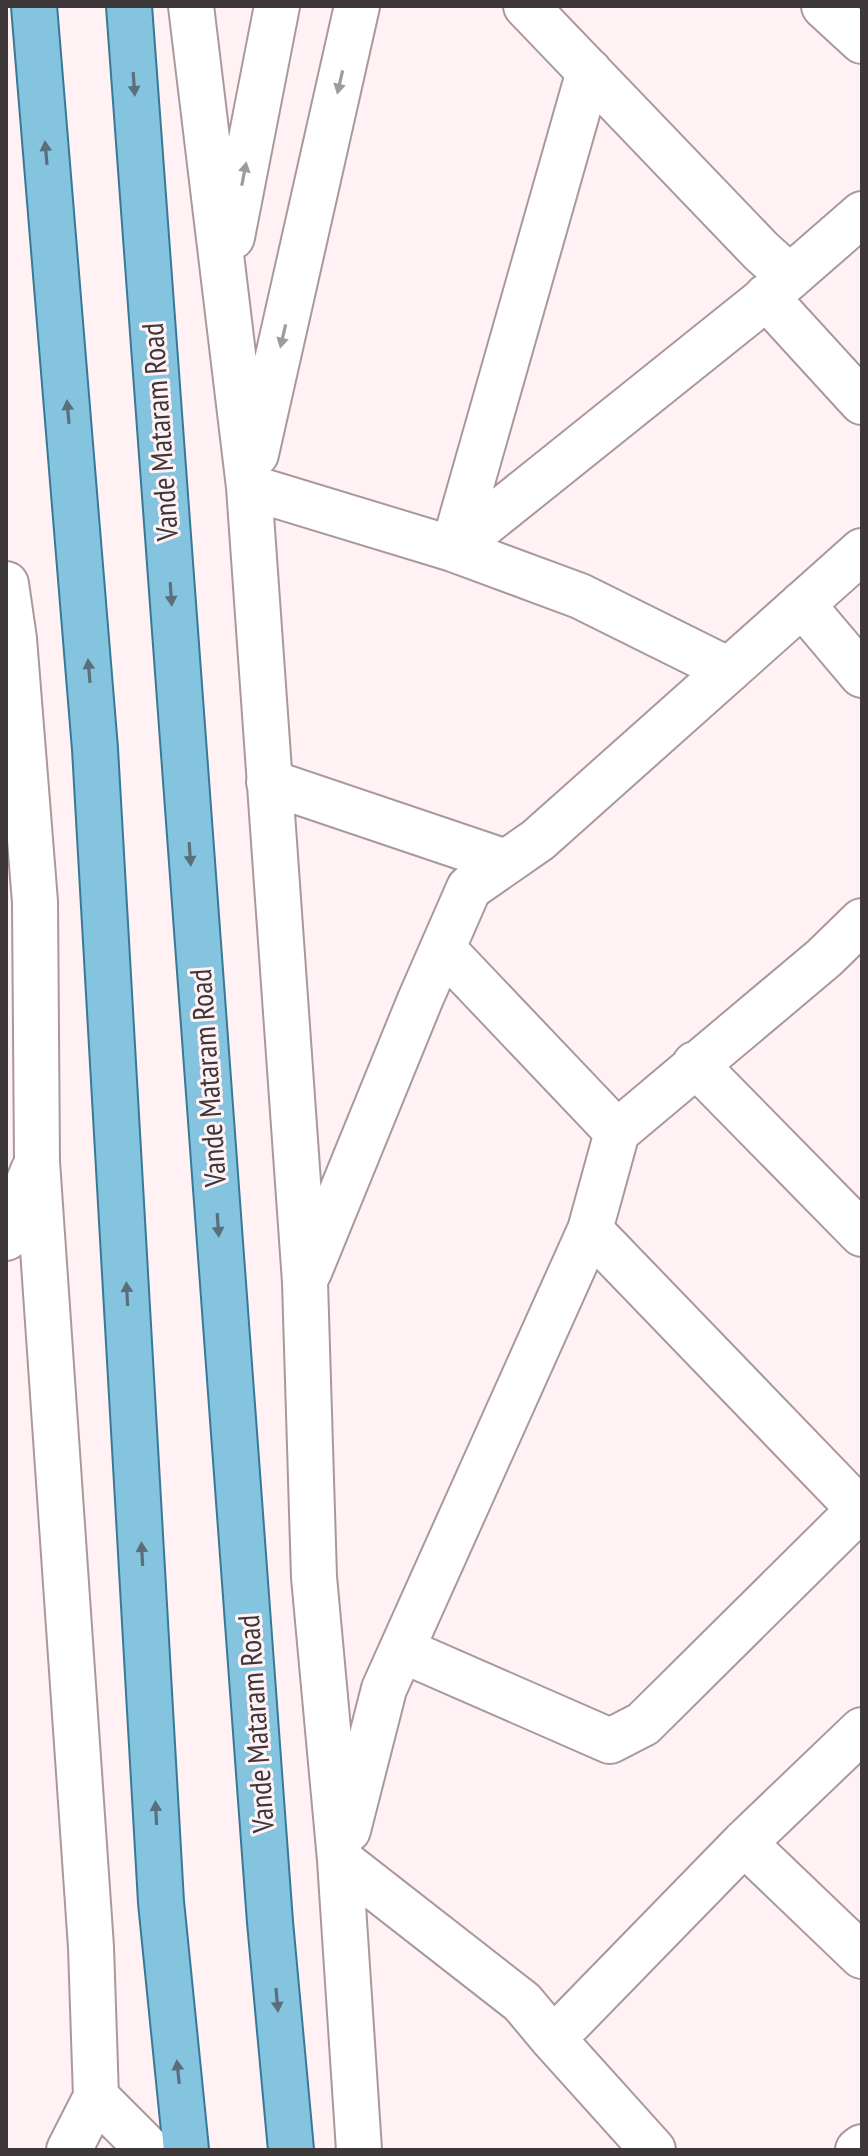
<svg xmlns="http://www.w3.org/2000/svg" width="868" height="2156" viewBox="0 0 868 2156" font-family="'PT Sans Narrow',sans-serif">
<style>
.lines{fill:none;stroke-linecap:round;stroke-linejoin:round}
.minor-casing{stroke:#a9999d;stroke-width:48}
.major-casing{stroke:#377996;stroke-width:48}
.minor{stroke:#fff;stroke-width:44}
.major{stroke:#85c4de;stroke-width:44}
.oneway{fill:#9e9b9c}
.oneway2{fill:#5a6f7b}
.labels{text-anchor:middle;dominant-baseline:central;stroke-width:6;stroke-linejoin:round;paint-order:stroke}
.street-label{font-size:30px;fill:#3e3739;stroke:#fff1f4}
</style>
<rect width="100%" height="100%" fill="#fff1f4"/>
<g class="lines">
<!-- minor casing -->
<g class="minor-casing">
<path id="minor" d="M 191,6 L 249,487 L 305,1282 L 314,1577 L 340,1860 L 359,2150
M 526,6 L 761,251 L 790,277
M 824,6 L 862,41
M 589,71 L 453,549 L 580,596 L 729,670
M 232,237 L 277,6
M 766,297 L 862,402
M 256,454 L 357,6
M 249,487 L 453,549 L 760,303 L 862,214
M 6,584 L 14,639 L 35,902 L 37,1162 L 91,1947 L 96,2097 L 149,2150
M 802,604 L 862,675
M 269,782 L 506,862
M 443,949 L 617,1132
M 695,1064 L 862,1234
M 590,1230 L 862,1512
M 6,1238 L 33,1171
M 309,1272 L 420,1000 L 469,888 L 538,840 L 862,551
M 402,1650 L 610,1741 L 643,1724 L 862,1507
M 348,1830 L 384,1689 L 590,1230 L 617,1132 L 824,958 L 862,921
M 744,1843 L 862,1956
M 340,1860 L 522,2002 L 553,2039 L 653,2150
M 553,2039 L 744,1843 L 862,1730
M 69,2150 L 96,2097
M 858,2150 L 862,2147"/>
</g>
<!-- major casing -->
<g class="major-casing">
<path id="major" d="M 34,6 L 95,749 L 161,1902 L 186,2150
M 129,6 L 270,1922 L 291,2150"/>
</g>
<!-- minor -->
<use href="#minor" class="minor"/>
<!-- major -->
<use href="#major" class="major"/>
</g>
<!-- one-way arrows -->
<defs><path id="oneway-solid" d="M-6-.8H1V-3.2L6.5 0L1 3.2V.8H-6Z" transform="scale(2)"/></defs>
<g class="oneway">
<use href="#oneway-solid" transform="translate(340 82) rotate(103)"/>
<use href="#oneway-solid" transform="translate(244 174) rotate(-79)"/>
<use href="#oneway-solid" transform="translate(283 336) rotate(103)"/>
</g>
<g class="oneway2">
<use href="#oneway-solid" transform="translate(134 84) rotate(86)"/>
<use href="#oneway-solid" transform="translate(46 153) rotate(-95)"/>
<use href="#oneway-solid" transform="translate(68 412) rotate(-95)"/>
<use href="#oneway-solid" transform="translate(171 594) rotate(86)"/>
<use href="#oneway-solid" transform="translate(89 671) rotate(-95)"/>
<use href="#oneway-solid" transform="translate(190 854) rotate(86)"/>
<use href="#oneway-solid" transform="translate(218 1225) rotate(86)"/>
<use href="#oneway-solid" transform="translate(127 1294) rotate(-93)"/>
<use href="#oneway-solid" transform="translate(142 1554) rotate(-93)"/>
<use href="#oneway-solid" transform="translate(156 1813) rotate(-93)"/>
<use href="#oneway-solid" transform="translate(277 2000) rotate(85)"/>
<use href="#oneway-solid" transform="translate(178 2072) rotate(-96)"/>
</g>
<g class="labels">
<!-- street labels -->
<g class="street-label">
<text transform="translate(159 432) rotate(-94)">Vande Mataram Road</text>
<text transform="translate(207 1078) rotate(-94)">Vande Mataram Road</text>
<text transform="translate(255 1724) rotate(-94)">Vande Mataram Road</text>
</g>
</g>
<!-- border -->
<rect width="868" height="2156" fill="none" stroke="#3e3739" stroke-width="16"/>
</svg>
